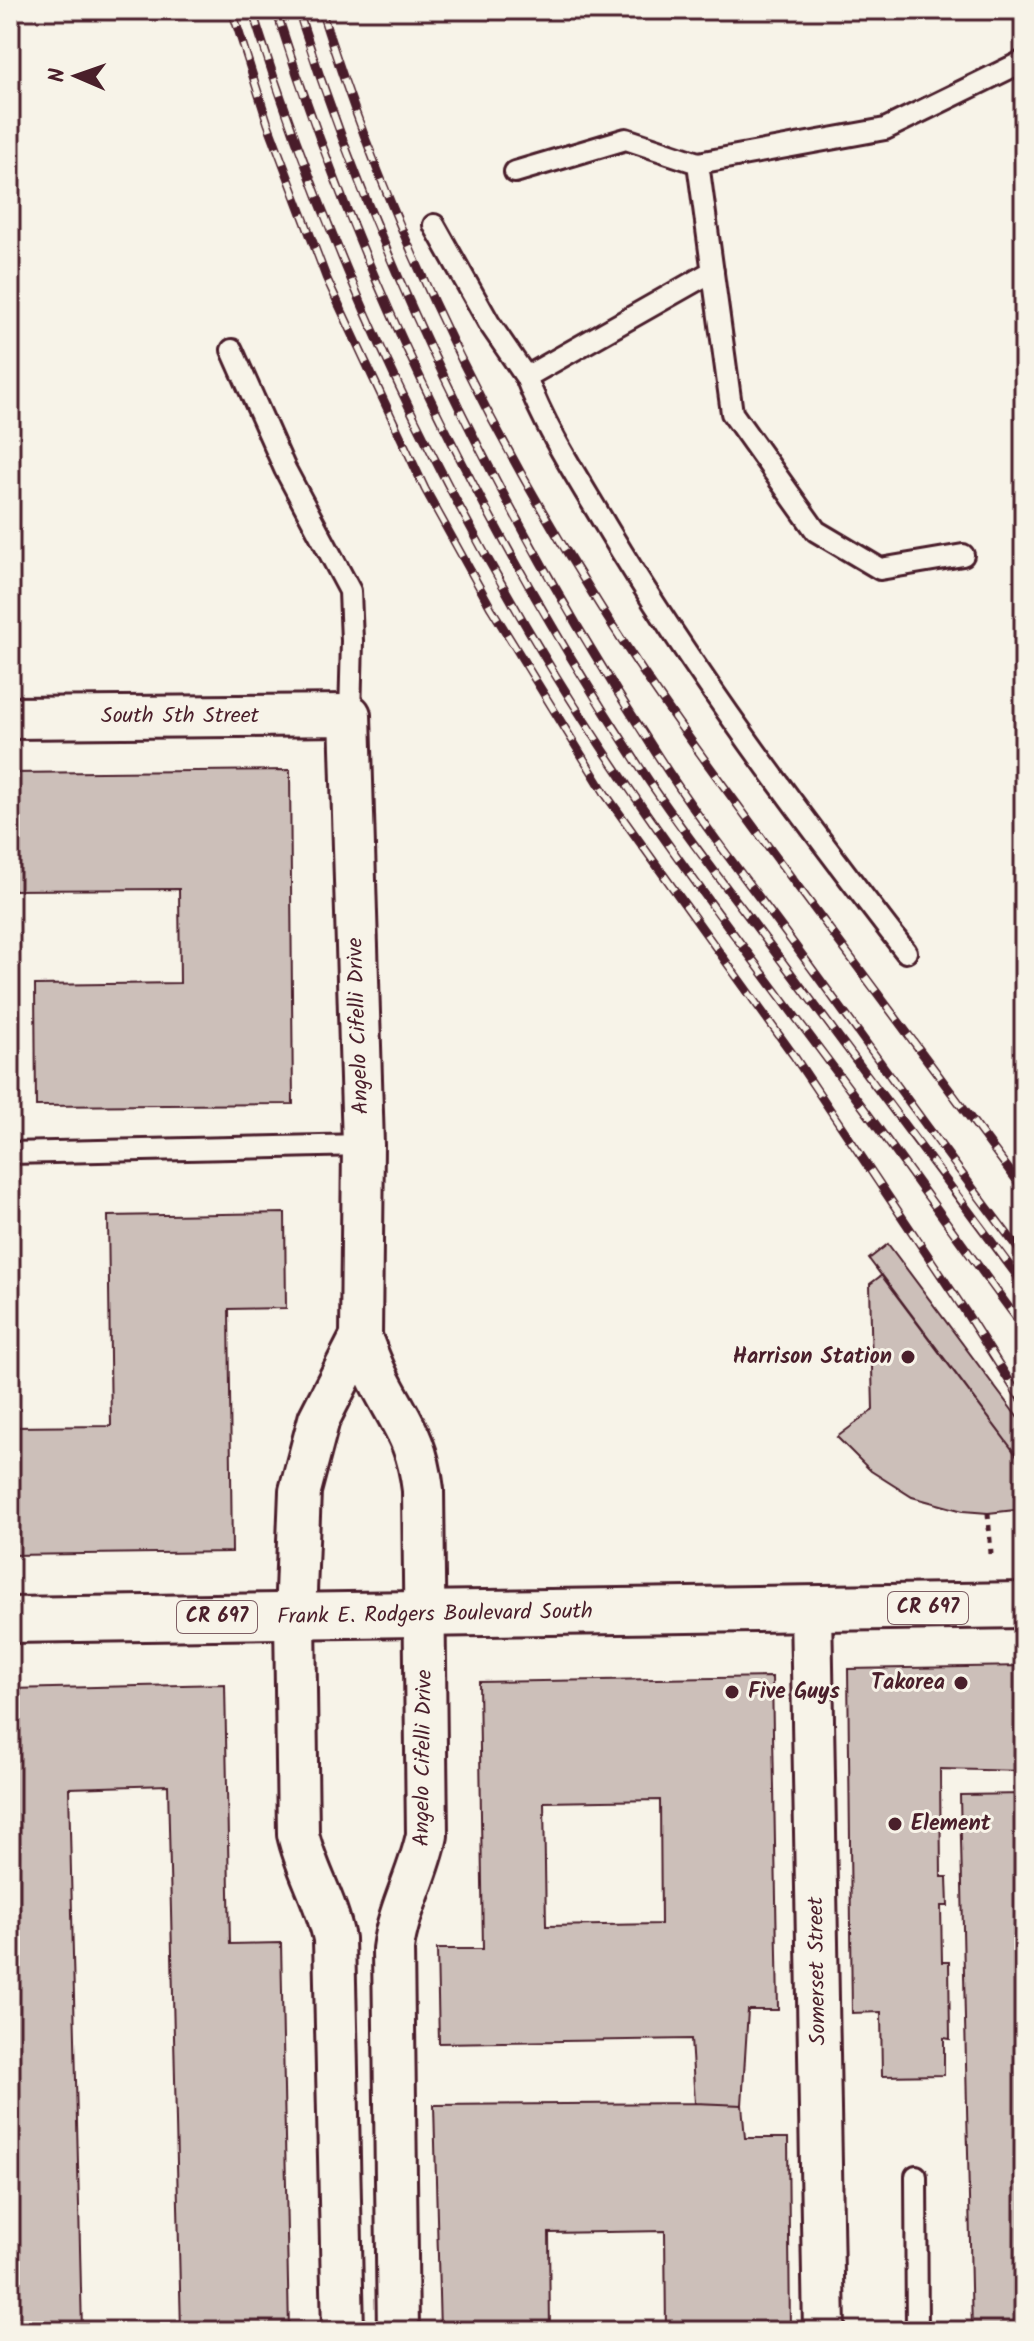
<svg xmlns="http://www.w3.org/2000/svg" width="1034" height="2341" viewBox="0 0 1034 2341" font-family="Kalam,sans-serif">
<style>
.building{fill:#ccbfb9;stroke:#4a1f2b;stroke-width:2;fill-rule:evenodd}
.lines{fill:none;stroke-linecap:round;stroke-linejoin:round}
.lane-casing{stroke:#4a1f2b;stroke-width:26}
.street-casing{stroke:#4a1f2b;stroke-width:46}
.primary-casing{stroke:#4a1f2b;stroke-width:50}
.path{stroke:#4a1f2b;stroke-width:5;stroke-dasharray:6 6;stroke-linecap:butt}
.lane{stroke:#f7f3e8;stroke-width:20}
.street{stroke:#f7f3e8;stroke-width:40}
.primary{stroke:#f7f3e8;stroke-width:44}
.rail-casing{stroke:#4a1f2b;stroke-width:9}
.rail{stroke:#f7f3e8;stroke-width:6;stroke-dasharray:18;stroke-linecap:butt}
.poi-dot{fill:#4a1f2b;stroke:#f7f3e8;stroke-width:3}
.labels{text-anchor:middle;dominant-baseline:central;stroke-width:6;stroke-linejoin:round;paint-order:stroke}
.shield{fill:#f7f3e8;stroke:#7e5f64;stroke-width:2}
.shield-label{font-size:20px;font-weight:bold;fill:#4a1f2b}
.street-label{font-size:22px;fill:#4a1f2b;stroke:#f7f3e8}
.poi-label{font-size:22px;font-weight:bold;fill:#4a1f2b;stroke:#f7f3e8;text-anchor:end}
</style>
<rect width="100%" height="100%" fill="#f7f3e8"/>
<filter id="ink" filterUnits="userSpaceOnUse"><feTurbulence type="fractalNoise" baseFrequency=".0125" numOctaves="2"/><feDisplacementMap in="SourceGraphic" scale="16" xChannelSelector="R" yChannelSelector="G"/><feConvolveMatrix kernelMatrix="1 2 1 2 8 2 1 2 1" color-interpolation-filters="sRGB"/></filter>
<g filter="url(#ink)">
<!-- building -->
<path class="building" d="M 290,770 L 293,1104 L 36,1106 L 35,985 L 180,983 L 179,889 L 10,890 L 10,773 Z
M 285,1213 L 286,1308 L 229,1309 L 232,1552 L 10,1555 L 10,1427 L 111,1426 L 108,1216 Z
M 888,1244 L 1024,1426 L 1024,1465 L 869,1259 Z
M 882,1275 L 1024,1465 L 1024,1509 L 988,1513 L 963,1511 L 912,1497 L 871,1471 L 837,1437 L 873,1410 L 870,1284 Z
M 1024,1666 L 1024,1771 L 940,1769 L 941,1877 L 947,1877 L 948,1906 L 941,1906 L 942,1962 L 949,1962 L 950,2039 L 944,2038 L 944,2075 L 882,2076 L 881,2012 L 852,2013 L 848,1669 Z
M 772,1677 L 778,2010 L 748,2010 L 742,2105 L 695,2103 L 691,2039 L 439,2043 L 437,1949 L 483,1949 L 479,1682 ZM 660,1800 L 661,1924 L 546,1926 L 544,1802 Z
M 225,1684 L 230,1944 L 281,1943 L 289,2331 L 181,2331 L 168,1785 L 69,1788 L 82,2331 L 10,2331 L 10,1689 Z
M 1024,1794 L 1024,2331 L 972,2331 L 960,1795 Z
M 695,2103 L 742,2105 L 745,2138 L 788,2138 L 790,2331 L 666,2331 L 665,2231 L 549,2233 L 550,2331 L 440,2331 L 434,2105 Z"/>
<g class="lines">
<!-- lane casing -->
<g class="lane-casing">
<path id="lane" d="M 515,172 L 626,139 L 698,163
M 434,225 L 489,323 L 526,377 L 713,271
M 232,350 L 285,469 L 350,591 L 352,641 L 350,715
M 526,377 C 546,430 577,477 606,526 C 695,675 800,815 906,952
M 963,555 L 880,569 L 816,531 L 732,413 L 698,163 L 885,129 L 1024,61
M 10,1153 L 363,1145
M 916,2176 L 917,2331"/>
</g>
<!-- street casing -->
<g class="street-casing">
<path id="street" d="M 10,718 L 350,715 L 363,1145 L 361,1337 L 319,1419 L 300,1491 L 295,1617 L 298,1834 C 306,1870 327,1902 334,1939 L 343,2331
M 361,1337 C 367,1353 373,1369 381,1384 C 403,1426 417,1440 423,1490 L 427,1835 C 419,1875 398,1909 393,1949 L 398,2331
M 811,1610 L 824,2331"/>
</g>
<!-- primary casing -->
<g class="primary-casing">
<path id="primary" d="M 10,1620 L 1024,1605"/>
</g>
<!-- path -->
<path class="path" d="M 988,1513 L 991,1554"/>
<!-- lane -->
<use href="#lane" class="lane"/>
<!-- street -->
<use href="#street" class="street"/>
<!-- primary -->
<use href="#primary" class="primary"/>
<!-- rail casing -->
<g class="rail-casing">
<path id="rail" d="M 232,10 L 268,124 L 326,277 L 425,489 L 491,608 L 606,795 L 794,1056 L 965,1311 L 1024,1404
M 252,10 C 325,244 428,467 556,676 C 649,827 759,967 865,1110 C 918,1182 970,1256 1024,1328
M 276,10 C 360,279 486,533 641,769 C 683,833 732,894 778,956 C 860,1066 943,1175 1024,1285
M 298,10 C 382,275 507,523 658,756 C 701,823 752,887 799,951 C 874,1053 947,1156 1024,1256
M 321,10 C 385,213 476,408 589,588 C 652,691 724,787 796,884 C 872,986 948,1088 1024,1190"/>
</g>
<!-- rail -->
<use href="#rail" class="rail"/>
</g>
</g>
<!-- markers -->
<g class="poi-dot">
<circle cx="908" cy="1357" r="8"/>
<circle cx="961" cy="1683" r="8"/>
<circle cx="732" cy="1692" r="8"/>
<circle cx="895" cy="1824" r="8"/>
</g>
<g class="labels">
<!-- shield labels -->
<g class="shield">
<rect x="888" y="1592" width="80" height="32" rx="6"/>
<rect x="177" y="1601" width="80" height="32" rx="6"/>
</g>
<g class="shield-label">
<text x="928" y="1608">CR 697</text>
<text x="217" y="1617">CR 697</text>
</g>
<!-- street labels -->
<g class="street-label">
<text x="180" y="716">South 5th Street</text>
<text transform="translate(359 1026) rotate(-92)">Angelo Cifelli Drive</text>
<text transform="translate(435 1615) rotate(-1)">Frank E. Rodgers Boulevard South</text>
<text transform="translate(424 1758) rotate(-89)">Angelo Cifelli Drive</text>
<text transform="translate(818 1971) rotate(-91)">Somerset Street</text>
</g>
<!-- poi labels -->
<g class="poi-label">
<text x="892" y="1357">Harrison Station</text>
<text x="945" y="1683">Takorea</text>
<text x="748" y="1692" text-anchor="start">Five Guys</text>
<text x="911" y="1824" text-anchor="start">Element</text>
</g>
</g>
<!-- margin -->
<rect width="1034" height="2341" fill="none" stroke="#f7f3e8" stroke-width="40"/>
<rect x="20" y="20" width="994" height="2301" fill="none" stroke="#4a1f2b" stroke-width="3" filter="url(#ink)"/>
<!-- north arrow -->
<g transform="translate(76 76) rotate(272)" stroke="#f7f3e8" stroke-width="6" paint-order="stroke">
<path d="M0-6L14 30L0 20L-14 30Z" fill="#4a1f2b"/>
<text y="-12" font-size="22" font-weight="bold" text-anchor="middle" fill="#4a1f2b">N</text>
</g>
</svg>
